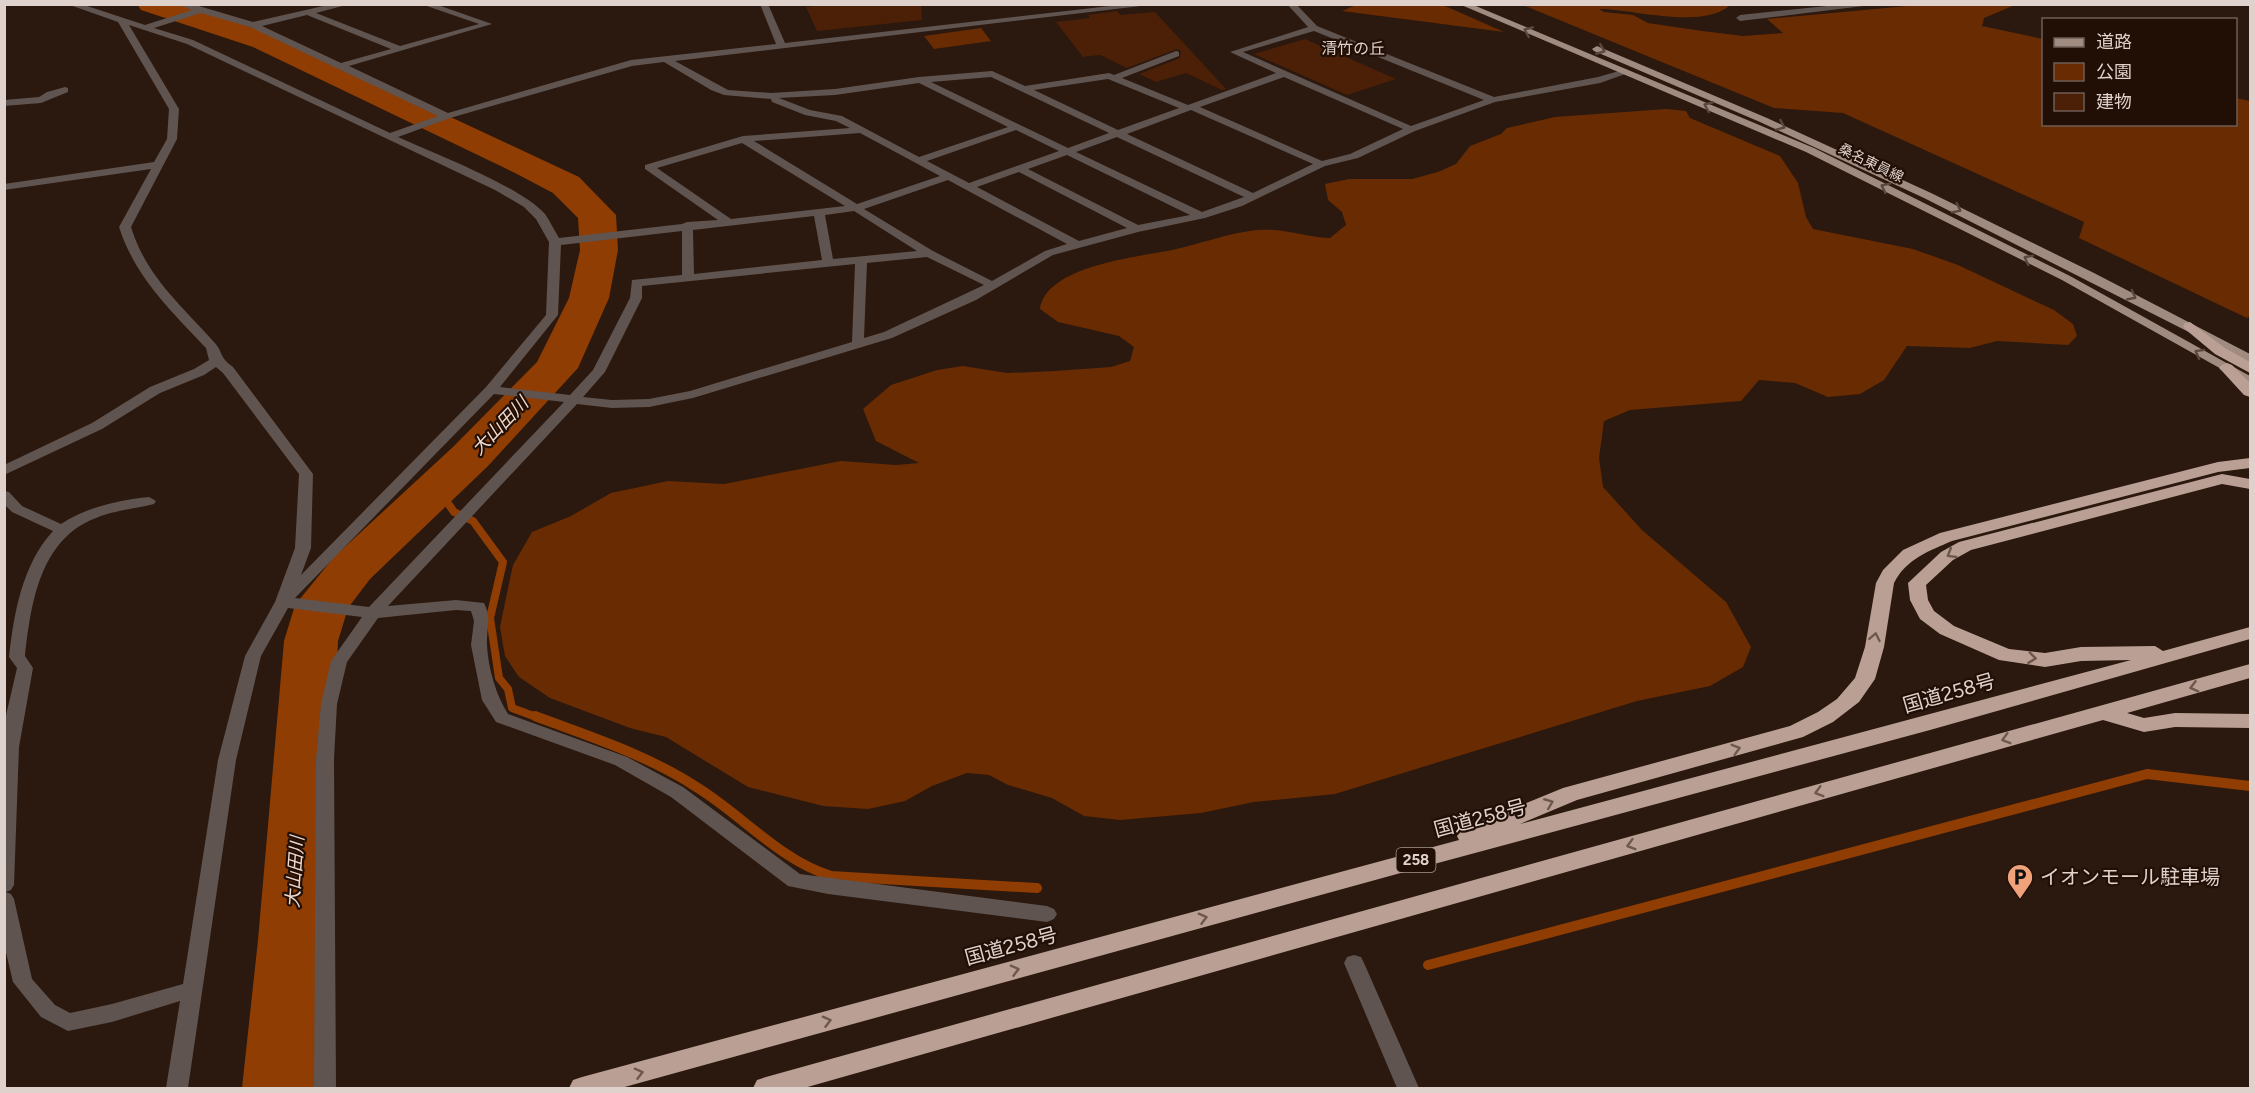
<svg xmlns="http://www.w3.org/2000/svg" width="2255" height="1093" viewBox="0 0 2255 1093" font-family="Figtree,'Noto Sans JP',sans-serif">
<style>
.green{fill:#692b02}
.lines{fill:none;stroke-linecap:round;stroke-linejoin:round}
.stream-far1{stroke:#8f3d02;stroke-width:8}
.stream{stroke:#8f3d02;stroke-width:10}
.river{fill:#8f3d02;fill-rule:evenodd}
.building{fill:#4c2006}
.minor{fill:#5f544f;fill-rule:evenodd}
.major{fill:#a08b80;fill-rule:evenodd}
.highway{fill:#baa094;fill-rule:evenodd}
.oneway{stroke:#5a473d}
.oneway2{stroke:#6e584d}
.labels{text-anchor:middle;dominant-baseline:central;stroke-width:4.5;stroke-linejoin:round;paint-order:stroke}
.far-street-label{font-size:14px;fill:#dfd1cb;stroke:#210f06}
.shield{fill:#210f06;stroke:#a69790;stroke-width:1.5}
.shield-label{font-size:15px;font-weight:bold;fill:#dfd1cb}
.far-quarter-label{font-size:16px;fill:#dfd1cb;stroke:#210f06}
.water-label{font-size:18px;font-style:italic;fill:#f1d9cd;stroke:#210f06}
.near-street-label{font-size:20px;fill:#dfd1cb;stroke:#210f06}
.near-poi-label{font-size:20px;fill:#dfd1cb;stroke:#210f06;text-anchor:start}
</style>
<rect width="100%" height="100%" fill="#2b180e"/>
<!-- green -->
<path class="green" d="M 1356,5 L 1443,5 L 1504,32 L 1342,11 Z
M 1523,5 L 1532,7 L 1528,5 L 1730,5 C 1704,30 1632,9 1599,9 L 1604,12 L 1633,15 L 1648,23 L 1702,31 L 1743,36 L 1783,33 L 1767,19 L 1918,5 L 2015,5 L 1984,18 L 1982,26 L 2043,39 L 2044,124 L 2236,124 L 2236,98 L 2250,101 L 2250,316 L 2247,318 L 2079,238 L 2084,222 L 1843,113 L 1774,108 Z
M 981,28 L 991,41 L 934,49 L 924,36 Z
M 1666,109 L 1686,111 L 1690,118 L 1780,156 L 1798,183 L 1806,217 L 1813,229 L 1913,249 L 1958,265 L 2054,310 L 2073,324 L 2077,336 L 2068,345 L 1997,341 L 1970,348 L 1907,346 L 1884,380 L 1860,394 L 1828,397 L 1795,383 L 1759,380 L 1741,401 L 1630,410 L 1604,421 L 1599,458 L 1603,487 L 1642,530 L 1726,602 L 1751,647 L 1743,667 L 1710,686 L 1637,701 L 1335,794 L 1254,802 L 1201,813 L 1120,820 L 1084,816 L 1052,798 L 1008,785 L 989,775 L 967,773 L 932,786 L 905,801 L 868,809 L 823,806 L 748,787 L 666,737 L 630,728 L 550,698 L 519,677 L 505,656 L 500,627 L 507,593 L 513,565 L 532,532 L 571,516 L 611,493 L 668,481 L 724,484 L 841,461 L 896,465 L 919,463 L 876,441 L 863,409 L 891,385 L 937,370 L 963,366 L 1007,373 L 1055,371 L 1111,367 L 1130,361 L 1134,347 L 1119,336 L 1058,322 L 1040,309 C 1046,266 1137,257 1172,250 C 1200,244 1228,233 1257,230 C 1285,228 1303,237 1330,238 L 1346,225 L 1342,212 L 1328,200 L 1325,184 L 1349,179 L 1412,179 L 1438,172 L 1456,164 L 1470,146 L 1501,134 L 1507,128 L 1555,117 Z"/>
<g class="lines">
<!-- stream-far1 -->
<path class="stream-far1" d="M 436,486 L 454,512 L 473,521 L 503,562 L 490,618 L 499,678 L 508,689 L 512,708 L 539,718"/>
<!-- stream -->
<path class="stream" d="M 535,716 C 591,737 648,755 698,788 C 743,816 780,860 831,876 L 1037,888
M 1428,965 L 2147,774 L 2250,786"/>
<!-- river -->
<path class="river" d="M 137,4 L 182,4 L 275,35 L 579,177 L 616,215 L 618,250 L 609,298 L 578,368 L 488,466 L 370,579 L 348,608 L 338,641 L 326,940 L 315,1088 L 242,1088 L 258,940 L 284,641 L 295,605 L 334,557 L 454,446 L 537,362 L 569,298 L 580,250 L 578,218 L 553,193 L 515,173 L 253,47 L 141,10 Z"/>
</g>
<!-- building -->
<path class="building" d="M 832,4 L 921,4 L 922,20 L 817,31 L 806,7 Z
M 1117,11 L 1120,15 L 1155,12 L 1226,89 L 1222,90 L 1186,73 L 1156,82 L 1139,74 L 1180,58 L 1181,51 L 1177,49 L 1127,68 L 1100,55 L 1083,57 L 1056,22 L 1090,18 L 1088,15 Z
M 1305,39 L 1396,79 L 1347,95 L 1254,54 Z"/>
<g class="lines">
<!-- minor -->
<path class="minor" d="M 67,4 L 81,4 L 145,25 L 192,10 L 177,4 L 192,4 L 253,22 L 332,4 L 350,4 L 316,13 L 400,46 L 479,24 L 421,4 L 435,4 L 492,24 L 349,66 L 448,113 L 631,60 L 776,44 L 760,4 L 768,4 L 785,43 L 1127,4 L 1158,4 L 675,61 L 728,90 L 771,93 L 835,89 L 919,77 L 992,71 L 1025,86 L 1109,73 L 1114,75 L 1176,51 L 1179,52 L 1179,56 L 1122,78 L 1188,105 L 1276,73 L 1230,52 L 1308,27 L 1287,4 L 1296,4 L 1317,26 L 1494,97 L 1598,77 L 1626,69 L 1631,72 L 1600,83 L 1495,102 L 1415,131 L 1358,158 L 1325,166 L 1242,206 L 1205,218 L 1138,232 L 1053,255 L 976,300 L 892,338 L 693,398 L 649,407 L 612,408 L 577,404 L 388,606 L 456,600 L 484,603 C 492,618 486,630 487,645 C 488,668 496,695 508,714 L 627,757 L 683,787 L 800,874 L 1047,906 L 1054,909 L 1057,914 L 1054,919 L 1047,922 L 828,894 L 788,886 L 671,797 L 615,765 L 496,722 L 482,700 L 471,645 L 474,621 L 471,611 L 456,610 L 378,618 L 347,662 L 337,704 L 334,759 L 336,1088 L 314,1088 L 316,759 L 321,704 L 331,661 L 362,617 L 288,608 L 261,656 L 236,760 L 188,1088 L 166,1088 L 180,1001 L 112,1022 L 68,1031 L 41,1017 L 13,982 L 4,944 L 4,724 L 17,668 L 9,657 C 14,613 22,565 53,531 L 12,512 L 4,504 L 4,491 L 9,492 L 22,506 L 61,524 C 86,507 120,500 149,497 L 156,501 L 154,504 C 135,509 115,510 96,518 C 40,539 31,603 25,656 L 33,668 L 19,747 L 14,885 L 11,890 L 6,892 L 11,894 L 14,899 L 32,979 L 55,1005 L 70,1013 L 112,1004 L 183,984 L 218,760 L 245,656 L 275,602 L 295,548 L 299,474 L 223,373 L 216,367 L 204,375 L 160,393 L 102,429 L 4,475 L 4,465 L 92,423 L 150,387 L 194,369 L 209,360 L 206,348 C 171,311 135,277 119,227 L 151,169 L 4,190 L 4,184 L 154,162 L 167,139 L 169,109 L 118,22 ZM 201,13 L 250,27 L 438,116 L 390,133 L 193,40 L 154,28 ZM 307,15 L 391,49 L 341,63 L 262,26 ZM 129,25 L 187,44 L 495,190 L 524,207 L 536,219 L 549,242 L 546,315 L 486,387 L 301,575 L 311,548 L 313,474 L 233,367 C 218,356 224,353 214,342 C 181,305 146,276 131,227 L 177,139 L 179,109 ZM 1314,31 L 1484,100 L 1411,126 L 1243,52 ZM 664,62 L 711,90 L 724,95 L 771,99 L 772,102 L 805,115 L 836,121 L 850,128 L 743,136 L 645,165 L 645,169 L 718,220 L 687,222 L 682,224 L 559,238 C 554,230 550,221 545,214 C 520,186 435,154 398,137 L 450,118 L 632,66 ZM 991,77 L 1109,133 L 1068,148 L 931,82 ZM 1284,77 L 1403,129 L 1350,154 L 1322,161 L 1200,107 ZM 1108,79 L 1179,108 L 1118,130 L 1034,90 ZM 919,83 L 1008,127 L 919,157 L 842,116 L 810,110 L 779,98 L 835,95 ZM 1191,110 L 1313,164 L 1253,193 L 1127,134 ZM 1016,130 L 1059,151 L 969,183 L 927,161 ZM 860,133 L 940,176 L 857,204 L 754,141 ZM 1117,137 L 1244,197 L 1202,212 L 1076,152 ZM 742,143 L 845,206 L 731,219 L 657,168 ZM 1067,155 L 1190,215 L 1138,225 L 1028,169 ZM 1019,172 L 1127,228 L 1079,241 L 977,187 ZM 948,180 L 1067,244 L 1045,251 L 992,281 L 933,251 L 864,209 ZM 854,211 L 917,251 L 833,259 L 825,215 ZM 814,216 L 822,260 L 694,274 L 693,230 ZM 682,231 L 682,275 L 632,280 L 630,298 L 593,370 L 570,395 L 500,387 L 558,315 L 561,245 ZM 927,257 L 984,285 L 884,332 L 864,338 L 867,263 ZM 855,264 L 852,342 L 690,391 L 649,399 L 612,400 L 583,397 L 605,372 L 642,298 L 642,286 ZM 494,394 L 564,402 L 369,607 L 295,598 Z
M 1846,4 L 1880,4 L 1740,21 L 1736,18 L 1740,15 Z
M 65,87 L 68,88 L 68,92 L 41,103 L 4,106 L 4,100 L 39,97 L 47,92 Z
M 1354,955 L 1361,957 L 1364,963 L 1419,1088 L 1397,1088 L 1344,963 L 1347,957 Z"/>
<!-- major -->
<path class="major" d="M 1459,4 L 1471,4 L 1814,148 L 2070,276 L 2250,376 L 2250,385 L 2062,280 L 1806,152 Z
M 1597,46 L 1767,118 L 1931,193 L 2094,273 L 2250,354 L 2250,363 L 1924,198 L 1760,122 L 1594,51 L 1592,49 Z"/>
<!-- highway -->
<path class="highway" d="M 2190,322 L 2225,348 L 2250,362 L 2250,373 L 2215,354 L 2185,329 L 2183,326 L 2185,323 Z
M 2227,363 L 2232,365 L 2250,383 L 2250,397 L 2244,395 L 2222,371 L 2219,368 L 2222,365 Z
M 2250,458 L 2250,468 L 2218,472 L 1952,541 C 1929,551 1906,559 1894,583 L 1884,647 L 1875,679 L 1859,702 L 1833,722 L 1803,737 L 1577,800 L 1520,824 L 2131,660 L 2081,661 L 2045,667 L 1999,660 L 1940,634 L 1920,619 L 1910,600 L 1908,583 L 1941,552 L 1959,542 L 2222,474 L 2250,479 L 2250,489 L 2222,484 L 1971,550 L 1953,560 L 1926,585 L 1928,600 L 1934,611 L 1954,626 L 2009,649 L 2045,653 L 2081,647 L 2155,646 L 2163,651 L 2250,627 L 2250,639 L 1930,730 L 1397,874 L 621,1088 L 569,1088 L 573,1080 L 582,1077 L 1459,840 L 1457,836 L 1460,830 L 1563,788 L 1790,726 L 1818,712 L 1837,699 L 1855,678 L 1865,647 L 1876,583 L 1883,570 L 1903,550 L 1940,533 L 2218,462 Z
M 2250,664 L 2250,678 L 2127,713 L 2144,718 L 2175,713 L 2250,714 L 2250,728 L 2175,727 L 2144,732 L 2103,720 L 804,1088 L 753,1088 L 757,1080 L 766,1077 Z"/>
</g>
<!-- one-way arrows -->
<defs><path id="oneway-chevron" d="M-2-3.5L2.5 0L-2 3.5" fill="none" stroke-width="1.6" stroke-linecap="round" stroke-linejoin="round" transform="scale(1.5)"/></defs>
<g class="oneway">
<use href="#oneway-chevron" transform="translate(1528 31) rotate(-157)"/>
<use href="#oneway-chevron" transform="translate(1601 50) rotate(22)"/>
<use href="#oneway-chevron" transform="translate(1708 106) rotate(-157)"/>
<use href="#oneway-chevron" transform="translate(1781 126) rotate(24)"/>
<use href="#oneway-chevron" transform="translate(1885 187) rotate(-154)"/>
<use href="#oneway-chevron" transform="translate(1957 209) rotate(26)"/>
<use href="#oneway-chevron" transform="translate(2028 259) rotate(-153)"/>
<use href="#oneway-chevron" transform="translate(2132 296) rotate(27)"/>
<use href="#oneway-chevron" transform="translate(2199 353) rotate(-151)"/>
</g>
<g class="oneway2">
<use href="#oneway-chevron" transform="translate(1951 554) rotate(149)"/>
<use href="#oneway-chevron" transform="translate(1875 637) rotate(-79)"/>
<use href="#oneway-chevron" transform="translate(2032 658) rotate(7)"/>
<use href="#oneway-chevron" transform="translate(2194 687) rotate(165)"/>
<use href="#oneway-chevron" transform="translate(2006 739) rotate(164)"/>
<use href="#oneway-chevron" transform="translate(1736 749) rotate(-16)"/>
<use href="#oneway-chevron" transform="translate(1819 792) rotate(164)"/>
<use href="#oneway-chevron" transform="translate(1549 803) rotate(-22)"/>
<use href="#oneway-chevron" transform="translate(1631 845) rotate(164)"/>
<use href="#oneway-chevron" transform="translate(1203 918) rotate(-15)"/>
<use href="#oneway-chevron" transform="translate(1015 970) rotate(-15)"/>
<use href="#oneway-chevron" transform="translate(827 1021) rotate(-15)"/>
<use href="#oneway-chevron" transform="translate(639 1073) rotate(-15)"/>
</g>
<!-- icons -->
<defs>
<g id="parking-pin" transform="scale(1.35)"><path d="M0 17L-7.5 6A9.5 9.5 0 1 1 7.5 6Z" fill="#f0a27a" stroke="#210f06"/><path d="M-3.5-5.5H1a3.5 3.5 0 0 1 0 7H-1V5.5H-3.5ZM-1-3.4V-.6H.8a1.4 1.4 0 0 0 0-2.8Z" fill="#111"/></g>
</defs>
<g fill-rule="evenodd">
<use href="#parking-pin" x="2020" y="877"/>
</g>
<g class="labels">
<!-- far-street labels -->
<g class="far-street-label">
<text transform="translate(1871 163) rotate(26)">桑名東員線</text>
</g>
<!-- shield labels -->
<rect class="shield" x="1396.5" y="848" width="39" height="24" rx="4.5"/>
<g class="shield-label">
<text x="1416" y="860">258</text>
</g>
<!-- far-quarter labels -->
<g class="far-quarter-label">
<text x="1353" y="48">清竹の丘</text>
</g>
<!-- water labels -->
<g class="water-label">
<text transform="translate(500 426) rotate(-46)">大山田川</text>
<text transform="translate(295 872) rotate(-86)">大山田川</text>
</g>
<!-- near-street labels -->
<g class="near-street-label">
<text transform="translate(1949 693) rotate(-16)">国道258号</text>
<text transform="translate(1480 818) rotate(-15)">国道258号</text>
<text transform="translate(1011 946) rotate(-15)">国道258号</text>
</g>
<!-- near-poi labels -->
<g class="near-poi-label">
<text x="2040" y="877">イオンモール駐車場</text>
</g>
</g>
<!-- border -->
<rect width="2255" height="1093" fill="none" stroke="#dfd1cb" stroke-width="12"/>
<!-- legend -->
<rect x="2042" y="18" width="195" height="108" fill="#210f06" stroke="#6d5d55" stroke-width="1.5"/>
<rect x="2054" y="38" width="30" height="9" fill="#a08b80" stroke="#6d5d55" stroke-width="1.5"/>
<text x="2096" y="48" font-size="18" fill="#dfd1cb">道路</text>
<rect x="2054" y="63" width="30" height="18" fill="#692b02" stroke="#6d5d55" stroke-width="1.5"/>
<text x="2096" y="78" font-size="18" fill="#dfd1cb">公園</text>
<rect x="2054" y="93" width="30" height="18" fill="#4c2006" stroke="#6d5d55" stroke-width="1.5"/>
<text x="2096" y="108" font-size="18" fill="#dfd1cb">建物</text>
</svg>
